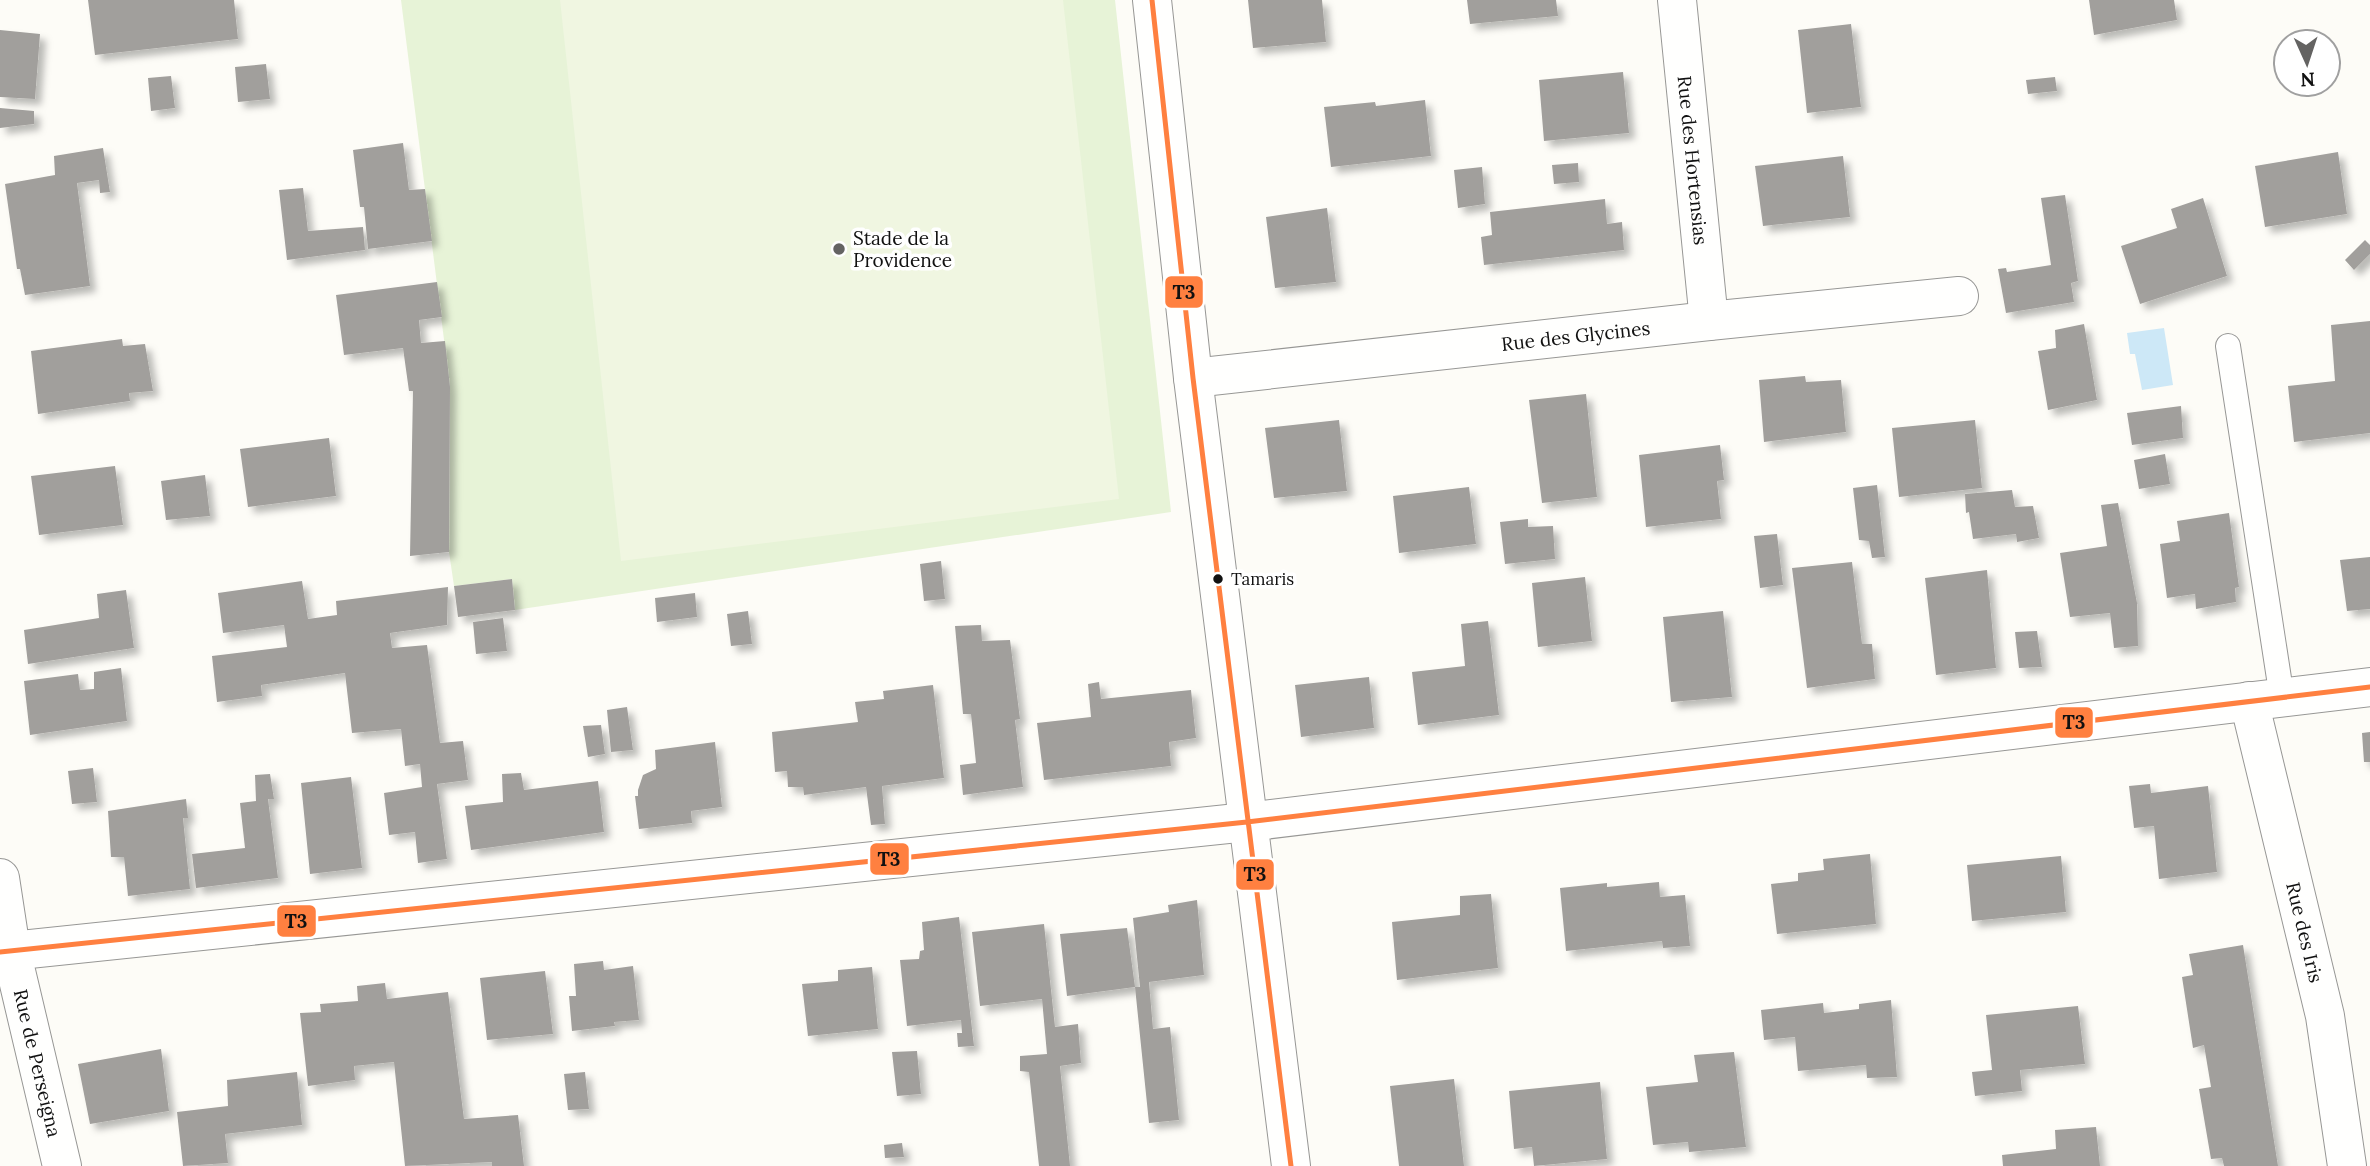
<svg xmlns="http://www.w3.org/2000/svg" width="2370" height="1166" viewBox="0 0 2370 1166" font-family="Lora,serif">
<style>
.green{fill:#e7f3d7}
.pitch{fill:#f0f6e1}
.water{fill:#cde8f7}
.building{fill:#a19f9c;filter:url(#shadow)}
.lines{fill:none;stroke-linecap:round;stroke-linejoin:round}
.service-casing{stroke:#979795;stroke-width:26}
.minor-casing{stroke:#979795;stroke-width:40}
.service{stroke:#fffffe;stroke-width:24}
.minor{stroke:#fffffe;stroke-width:38}
.bus-1-casing{stroke:#fff;stroke-width:10}
.bus-1{stroke:#ff8040;stroke-width:5}
.poi-dot{fill:#646362;stroke:#fff;stroke-width:2.5}
.bus-dot{fill:#111;stroke:#fff;stroke-width:2.5}
.labels{text-anchor:middle;dominant-baseline:central;stroke-width:7;stroke-linejoin:round;paint-order:stroke}
.bus-label{font-size:17px;fill:#111;stroke:#fff;text-anchor:start}
.street-label{font-size:19px;fill:#111;stroke:#fff}
.poi-label{font-size:19px;fill:#111;stroke:#fff;text-anchor:start}
.line-badge{stroke:#fff;stroke-width:2.5}
.pale-badge-label{font-size:19px;text-anchor:middle;font-weight:bold;fill:#111}
</style>
<defs>
<filter id="shadow"><feDropShadow dx="6" dy="6" stdDeviation="3.5" flood-color="#0004"/></filter>
</defs>
<rect width="100%" height="100%" fill="#fdfcf7"/>
<!-- green -->
<path class="green" d="M 401,0 L 1115,0 L 1171,512 L 515,610 L 512,579 L 454,586 L 449,552 L 450,387 Z"/>
<!-- pitch -->
<path class="pitch" d="M 560,0 L 1063,0 L 1119,499 L 621,561 Z"/>
<!-- water -->
<path class="water" d="M 2164,328 L 2173,385 L 2142,390 L 2135,354 L 2130,354 L 2127,333 Z"/>
<!-- building -->
<path class="building" d="M 88,0 L 234,0 L 238,39 L 95,55 Z
M 1248,0 L 1322,0 L 1326,42 L 1253,48 Z
M 1467,0 L 1556,0 L 1558,16 L 1470,24 Z
M 2089,0 L 2174,0 L 2177,20 L 2094,35 Z
M 1851,24 L 1861,107 L 1807,113 L 1798,30 Z
M 0,30 L 40,34 L 35,99 L 0,97 Z
M 266,64 L 270,99 L 238,102 L 235,67 Z
M 1623,72 L 1629,133 L 1544,141 L 1539,80 Z
M 171,76 L 175,108 L 151,111 L 148,78 Z
M 2055,77 L 2057,91 L 2028,94 L 2026,80 Z
M 1425,100 L 1431,156 L 1331,167 L 1324,107 L 1375,102 L 1376,106 Z
M 0,108 L 34,111 L 34,124 L 0,128 Z
M 403,143 L 409,190 L 425,189 L 432,241 L 368,249 L 364,207 L 360,207 L 353,150 Z
M 103,148 L 110,192 L 100,193 L 99,180 L 77,183 L 90,286 L 25,295 L 20,269 L 17,269 L 5,184 L 55,175 L 54,156 Z
M 2338,152 L 2347,214 L 2265,227 L 2255,166 Z
M 1843,156 L 1850,217 L 1763,226 L 1755,166 Z
M 1578,163 L 1579,182 L 1554,184 L 1552,165 Z
M 1482,167 L 1485,204 L 1458,208 L 1454,170 Z
M 303,188 L 308,231 L 363,227 L 365,250 L 287,260 L 279,190 Z
M 2065,195 L 2078,281 L 2071,283 L 2074,302 L 2006,313 L 1998,269 L 2006,268 L 2007,272 L 2051,265 L 2041,198 Z
M 2203,198 L 2227,276 L 2140,304 L 2121,246 L 2177,228 L 2171,209 Z
M 1605,199 L 1607,224 L 1622,222 L 1624,250 L 1484,265 L 1481,237 L 1492,235 L 1490,212 Z
M 1327,208 L 1336,282 L 1275,288 L 1266,217 Z
M 2365,240 L 2370,245 L 2370,254 L 2354,270 L 2345,260 Z
M 437,282 L 442,317 L 419,320 L 421,343 L 445,341 L 450,387 L 449,552 L 410,556 L 413,391 L 409,391 L 403,348 L 344,355 L 336,295 Z
M 2370,321 L 2370,433 L 2294,442 L 2288,386 L 2335,381 L 2331,325 Z
M 2084,324 L 2097,400 L 2048,410 L 2038,351 L 2056,348 L 2055,330 Z
M 122,339 L 123,346 L 145,344 L 153,391 L 129,393 L 130,401 L 38,414 L 31,351 Z
M 1805,376 L 1806,382 L 1841,380 L 1846,432 L 1764,442 L 1759,380 Z
M 1586,394 L 1597,497 L 1542,503 L 1529,400 Z
M 2181,406 L 2183,438 L 2132,445 L 2127,413 Z
M 1339,420 L 1347,491 L 1274,498 L 1265,428 Z
M 1975,420 L 1982,488 L 1899,497 L 1892,428 Z
M 329,438 L 336,496 L 248,507 L 240,449 Z
M 1720,445 L 1724,480 L 1717,481 L 1721,519 L 1646,527 L 1639,455 Z
M 2165,454 L 2170,484 L 2139,489 L 2134,460 Z
M 115,466 L 123,525 L 39,535 L 31,476 Z
M 205,475 L 210,516 L 166,520 L 161,481 Z
M 1877,485 L 1885,557 L 1872,558 L 1869,541 L 1859,540 L 1853,488 Z
M 1469,487 L 1476,544 L 1399,553 L 1393,496 Z
M 2012,490 L 2015,507 L 2033,506 L 2039,538 L 2017,542 L 2016,534 L 1973,539 L 1969,512 L 1966,513 L 1965,494 Z
M 2118,503 L 2137,603 L 2138,646 L 2114,648 L 2110,613 L 2070,617 L 2060,553 L 2107,546 L 2101,505 Z
M 2229,513 L 2239,587 L 2235,588 L 2236,602 L 2196,609 L 2195,594 L 2167,598 L 2160,544 L 2180,541 L 2177,521 Z
M 1528,519 L 1528,527 L 1553,526 L 1555,559 L 1505,564 L 1500,522 Z
M 1777,534 L 1783,585 L 1760,588 L 1754,536 Z
M 2370,557 L 2370,609 L 2347,611 L 2340,560 Z
M 941,561 L 945,599 L 924,601 L 920,564 Z
M 1852,562 L 1862,644 L 1872,644 L 1875,679 L 1807,688 L 1792,568 Z
M 1987,570 L 1996,668 L 1936,675 L 1925,578 Z
M 1585,577 L 1592,641 L 1538,647 L 1532,583 Z
M 512,579 L 515,610 L 458,617 L 454,586 Z
M 302,581 L 308,619 L 337,615 L 336,601 L 448,587 L 447,625 L 390,633 L 392,648 L 427,645 L 440,743 L 463,741 L 468,780 L 437,784 L 447,859 L 418,863 L 415,832 L 389,835 L 384,793 L 422,787 L 420,764 L 405,766 L 401,729 L 352,733 L 345,673 L 261,685 L 262,696 L 217,702 L 212,656 L 287,647 L 284,625 L 223,633 L 218,593 Z
M 126,590 L 134,648 L 28,664 L 24,630 L 99,618 L 97,594 Z
M 695,593 L 697,617 L 657,622 L 655,598 Z
M 748,611 L 752,644 L 731,646 L 727,614 Z
M 1723,611 L 1732,697 L 1671,702 L 1663,617 Z
M 503,618 L 507,651 L 476,654 L 473,622 Z
M 1488,621 L 1499,715 L 1418,725 L 1412,672 L 1465,666 L 1461,624 Z
M 981,625 L 982,641 L 1010,640 L 1020,719 L 1015,720 L 1023,787 L 963,795 L 960,765 L 976,763 L 971,714 L 963,714 L 955,626 Z
M 2037,631 L 2042,667 L 2019,668 L 2015,632 Z
M 121,668 L 127,721 L 30,735 L 24,681 L 78,674 L 80,690 L 94,689 L 94,672 Z
M 1369,677 L 1374,728 L 1301,737 L 1295,685 Z
M 1099,682 L 1101,699 L 1191,690 L 1196,738 L 1169,742 L 1171,766 L 1044,780 L 1037,723 L 1091,717 L 1088,684 Z
M 933,685 L 944,778 L 882,786 L 885,824 L 871,825 L 866,787 L 804,795 L 803,787 L 788,787 L 787,771 L 775,772 L 772,732 L 858,722 L 855,702 L 884,699 L 883,691 Z
M 627,707 L 633,750 L 611,752 L 607,710 Z
M 601,725 L 605,754 L 588,757 L 583,726 Z
M 2370,732 L 2370,762 L 2364,762 L 2362,733 Z
M 715,742 L 722,807 L 691,811 L 692,823 L 639,829 L 635,796 L 638,796 L 638,790 L 643,775 L 656,769 L 655,750 Z
M 93,768 L 97,802 L 72,804 L 68,771 Z
M 521,773 L 524,790 L 598,781 L 604,832 L 471,850 L 465,806 L 503,802 L 502,774 Z
M 270,774 L 274,799 L 268,799 L 278,878 L 196,888 L 192,854 L 245,848 L 240,803 L 256,801 L 255,775 Z
M 351,777 L 362,868 L 310,874 L 301,783 Z
M 2150,784 L 2151,793 L 2208,786 L 2217,872 L 2159,879 L 2154,826 L 2134,828 L 2129,786 Z
M 186,799 L 188,818 L 183,818 L 190,889 L 128,896 L 124,857 L 111,857 L 108,811 Z
M 1870,854 L 1876,924 L 1777,934 L 1771,884 L 1798,881 L 1798,873 L 1824,870 L 1823,859 Z
M 2061,856 L 2066,912 L 1972,921 L 1967,865 Z
M 1659,882 L 1660,897 L 1685,895 L 1690,946 L 1663,948 L 1662,941 L 1566,951 L 1560,888 L 1607,883 L 1607,887 Z
M 1491,894 L 1498,968 L 1397,980 L 1392,922 L 1460,915 L 1460,896 Z
M 1197,900 L 1204,975 L 1149,982 L 1153,1029 L 1170,1027 L 1179,1120 L 1149,1123 L 1135,987 L 1067,996 L 1060,934 L 1127,928 L 1135,987 L 1140,987 L 1133,918 L 1169,912 L 1168,905 Z
M 959,917 L 974,1046 L 958,1047 L 957,1033 L 962,1033 L 961,1020 L 907,1026 L 900,960 L 919,959 L 920,951 L 924,950 L 922,922 Z
M 1044,924 L 1055,1027 L 1078,1024 L 1081,1063 L 1060,1066 L 1070,1166 L 1039,1166 L 1029,1072 L 1020,1071 L 1020,1056 L 1047,1054 L 1042,999 L 980,1006 L 972,932 Z
M 2243,945 L 2278,1166 L 2224,1166 L 2222,1158 L 2211,1159 L 2199,1089 L 2211,1087 L 2204,1045 L 2193,1048 L 2182,977 L 2193,975 L 2189,954 Z
M 603,961 L 604,970 L 633,966 L 639,1020 L 614,1022 L 615,1026 L 572,1031 L 569,996 L 576,996 L 574,964 Z
M 872,967 L 878,1029 L 808,1036 L 802,984 L 838,981 L 838,970 Z
M 545,971 L 553,1034 L 487,1040 L 480,978 Z
M 385,983 L 387,999 L 448,992 L 464,1119 L 518,1115 L 524,1166 L 492,1166 L 492,1162 L 405,1166 L 394,1062 L 354,1066 L 355,1080 L 308,1086 L 300,1013 L 321,1012 L 320,1004 L 358,1001 L 357,986 Z
M 1891,1000 L 1897,1077 L 1867,1078 L 1866,1065 L 1798,1071 L 1795,1037 L 1764,1040 L 1761,1010 L 1823,1003 L 1824,1013 L 1859,1009 L 1859,1004 Z
M 2078,1006 L 2085,1064 L 2020,1070 L 2022,1091 L 1975,1096 L 1972,1072 L 1992,1070 L 1986,1015 Z
M 161,1049 L 169,1111 L 90,1124 L 78,1064 Z
M 917,1051 L 921,1094 L 897,1096 L 892,1052 Z
M 1734,1052 L 1746,1147 L 1689,1152 L 1688,1142 L 1653,1145 L 1646,1087 L 1698,1082 L 1694,1055 Z
M 297,1072 L 302,1125 L 225,1134 L 228,1163 L 183,1166 L 177,1112 L 228,1106 L 227,1080 Z
M 585,1072 L 589,1109 L 568,1110 L 564,1074 Z
M 1454,1079 L 1464,1166 L 1399,1166 L 1390,1086 Z
M 1600,1082 L 1607,1159 L 1534,1166 L 1532,1147 L 1514,1149 L 1509,1091 Z
M 2096,1127 L 2100,1166 L 2003,1166 L 2002,1155 L 2056,1149 L 2055,1130 Z
M 902,1143 L 904,1157 L 885,1158 L 884,1145 Z"/>
<g class="lines">
<!-- service casing -->
<g class="service-casing">
<path id="service" d="M 2228,346 L 2282,698"/>
</g>
<!-- minor casing -->
<g class="minor-casing">
<g id="minor">
<path d="M 1152,0 L 1193,378 L 1291,1166"/>
<path id="s1" d="M 1677,0 L 1709,321"/>
<path id="s2" d="M 1193,378 L 1709,321 L 1959,296"/>
<path id="s3" d="M 2249,701 L 2325,1016 L 2347,1166"/>
<path id="s4" d="M 0,878 L 11,950 L 62,1166"/>
<path d="M 0,952 L 1247,822 L 2370,687"/>
</g>
</g>
<!-- service -->
<use href="#service" class="service"/>
<!-- minor -->
<use href="#minor" class="minor"/>
<!-- bus-1 casing -->
<g class="bus-1-casing">
<path id="bus-1" d="M 1152,0 L 1193,378 L 1291,1166
M 0,952 L 1247,822 L 2370,687"/>
</g>
<!-- bus-1 -->
<use href="#bus-1" class="bus-1"/>
</g>
<!-- markers -->
<circle class="poi-dot" cx="839" cy="249" r="7"/>
<circle class="bus-dot" cx="1218" cy="579" r="6"/>
<g class="labels">
<!-- bus labels -->
<g class="bus-label">
<text x="1231" y="579">Tamaris</text>
</g>
<!-- street labels -->
<g class="street-label">
<text stroke="none"><textPath href="#s1" startOffset="161">Rue des Hortensias</textPath></text>
<text stroke="none"><textPath href="#s2" startOffset="385">Rue des Glycines</textPath></text>
<text stroke="none"><textPath href="#s3" startOffset="238">Rue des Iris</textPath></text>
<text stroke="none"><textPath href="#s4" startOffset="189">Rue de Perseigna</textPath></text>
</g>
<!-- poi labels -->
<g class="poi-label">
<text x="853" y="238">Stade de la<tspan x="853" dy="22">Providence</tspan></text>
</g>
</g>
<g class="line-badge">
<rect x="1164" y="275" width="40" height="34" rx="7" fill="#ff8040"/>
<rect x="2054" y="706" width="40" height="33" rx="7" fill="#ff8040"/>
<rect x="869" y="842" width="41" height="34" rx="7" fill="#ff8040"/>
<rect x="1235" y="858" width="40" height="33" rx="7" fill="#ff8040"/>
<rect x="276" y="904" width="41" height="34" rx="7" fill="#ff8040"/>
</g>
<g class="pale-badge-label">
<text x="1184" y="299">T3</text>
<text x="2074" y="729">T3</text>
<text x="889" y="866">T3</text>
<text x="1255" y="881">T3</text>
<text x="296" y="928">T3</text>
</g>
<!-- north arrow -->
<g transform="translate(2307 63) rotate(177)"><circle r="33" fill="#ffffff" stroke="#a0a0a0" stroke-width="2"/>
<path d="M0-5L12 26L0 18L-12 26Z" fill="#646362"/>
<text y="-10" font-size="19" font-weight="bold" text-anchor="middle" fill="#111111">N</text>
</g>
</svg>
